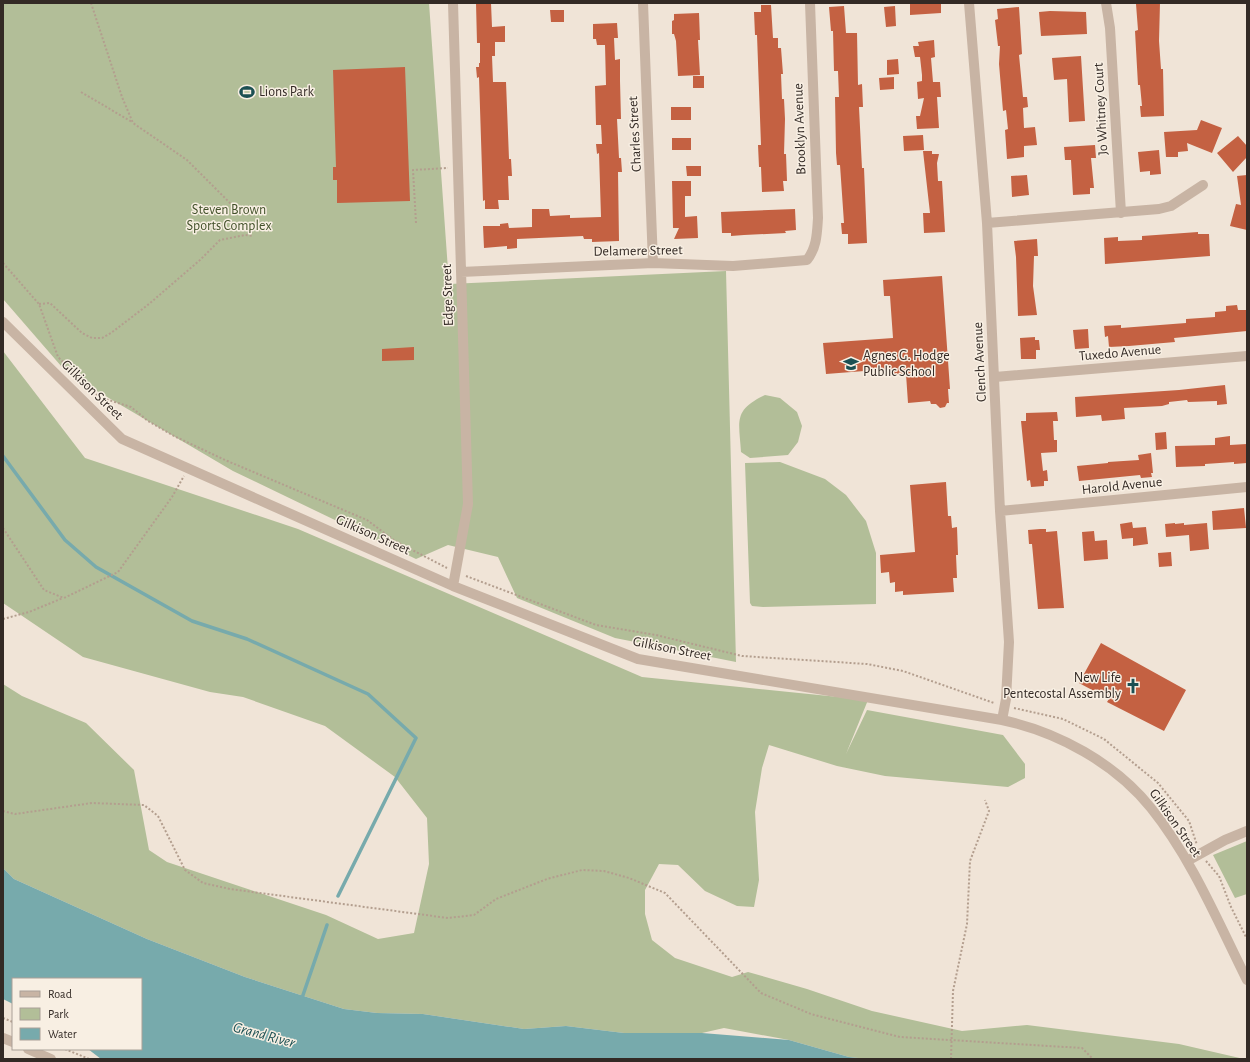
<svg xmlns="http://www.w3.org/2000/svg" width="1250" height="1062" viewBox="0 0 1250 1062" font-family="'Alegreya Sans',sans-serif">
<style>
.green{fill:#b2be98}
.water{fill:#77aaac}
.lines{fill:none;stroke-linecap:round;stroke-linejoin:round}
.stream{stroke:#77aaac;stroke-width:3.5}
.building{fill:#c46142}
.path{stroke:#b39e8e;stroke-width:2;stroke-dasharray:2 2;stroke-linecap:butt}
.minor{stroke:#c8b4a4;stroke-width:10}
.labels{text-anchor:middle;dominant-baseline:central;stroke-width:3;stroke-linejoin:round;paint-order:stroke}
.poi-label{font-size:14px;fill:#332a25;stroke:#f8efe3;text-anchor:start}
.street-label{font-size:14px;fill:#332a25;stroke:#f8efe3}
.park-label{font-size:14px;fill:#42512a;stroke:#f8efe3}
.water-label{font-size:15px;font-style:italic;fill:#1c5053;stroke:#f8efe3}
</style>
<rect width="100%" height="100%" fill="#f0e4d7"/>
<!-- green -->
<path class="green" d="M 3,3 L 429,3 L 449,284 L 726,271 L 736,662 L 615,638 L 517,598 L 498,557 L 448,545 L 416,559 L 233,471 L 68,374 L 3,299 Z
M 3,351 L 85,458 L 298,529 L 642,677 L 868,700 L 846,754 L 867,710 L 1003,735 L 1025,764 L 1025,778 L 1008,787 L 885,776 L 837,766 L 769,745 L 762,768 L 755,812 L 759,880 L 754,907 L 737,906 L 705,891 L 678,865 L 659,864 L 645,890 L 645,914 L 652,940 L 675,958 L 732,977 L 748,972 L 807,989 L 872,1011 L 962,1031 L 1027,1025 L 1179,1044 L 1244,1059 L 867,1059 L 849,1057 L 789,1040 L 724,1028 L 702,1033 L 624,1033 L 566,1026 L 524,1029 L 423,1014 L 377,1013 L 344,1009 L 245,977 L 147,939 L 14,879 L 3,868 L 3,684 L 22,696 L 86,723 L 134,770 L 149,850 L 167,862 L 326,915 L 378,939 L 414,933 L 429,864 L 427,818 L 395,777 L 325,726 L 243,697 L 210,692 L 83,657 L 3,603 Z
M 765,395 L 780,398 L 797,412 L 802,426 L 798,442 L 788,455 L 750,458 L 741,452 C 739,421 733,410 765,395 Z
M 780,462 L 825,479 L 846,495 L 866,521 L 876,553 L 876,604 L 763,607 L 752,606 L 750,603 L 745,463 Z
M 1247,841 L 1247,894 L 1235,898 L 1213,855 Z"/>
<!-- water -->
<path class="water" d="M 3,868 L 14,879 L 147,939 L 245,977 L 344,1009 L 377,1013 L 423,1014 L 524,1029 L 566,1026 L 624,1033 L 702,1033 L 789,1040 L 849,1057 L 867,1059 L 101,1059 L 88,1049 L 141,1049 L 141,979 L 13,979 L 13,1004 L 3,999 Z"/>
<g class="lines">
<!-- stream -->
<path class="stream" d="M 3,456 L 65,540 L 96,567 L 192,621 L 247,639 L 368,694 L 416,738 L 338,896
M 302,998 L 327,925"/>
</g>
<!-- building -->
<path class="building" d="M 476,3 L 491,3 L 492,27 L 505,26 L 505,42 L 495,42 L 495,56 L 492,56 L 493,82 L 506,82 L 509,159 L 511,159 L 512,176 L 508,176 L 509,200 L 498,200 L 499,209 L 485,209 L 485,200 L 483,201 L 479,77 L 477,78 L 476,67 L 479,67 L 479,63 L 480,63 L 480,43 L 477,43 Z
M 910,3 L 941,3 L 941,13 L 910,15 Z
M 1140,3 L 1160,3 L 1159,41 L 1161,69 L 1163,69 L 1164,116 L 1141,117 L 1140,106 L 1142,106 L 1140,85 L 1138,85 L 1135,31 L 1138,30 L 1136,4 Z
M 761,5 L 771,5 L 773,38 L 778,38 L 778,48 L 781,48 L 783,74 L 781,74 L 782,99 L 784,99 L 785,119 L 784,154 L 786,154 L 787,181 L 783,181 L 784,191 L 762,192 L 761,167 L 759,167 L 758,145 L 761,145 L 757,35 L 755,35 L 754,12 L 761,12 Z
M 844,6 L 846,33 L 857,33 L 858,85 L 862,84 L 863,107 L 859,107 L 862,168 L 864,168 L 867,243 L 848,244 L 848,234 L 842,234 L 841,223 L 844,223 L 840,165 L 837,165 L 836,153 L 835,97 L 839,97 L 838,71 L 834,71 L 833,31 L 831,31 L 829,7 Z
M 895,6 L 896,26 L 886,27 L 884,7 Z
M 1019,7 L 1022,54 L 1019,55 L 1023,97 L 1027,97 L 1028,107 L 1023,108 L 1024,128 L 1035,127 L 1037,145 L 1024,146 L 1024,157 L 1007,159 L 1005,130 L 1008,129 L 1006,110 L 1003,111 L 999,64 L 1000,46 L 998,46 L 995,20 L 998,19 L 997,9 Z
M 550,10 L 564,10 L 564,22 L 551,22 Z
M 1050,11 L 1086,12 L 1087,34 L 1041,36 L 1039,12 Z
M 699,13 L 700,40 L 698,40 L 700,75 L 678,76 L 676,41 L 674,34 L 672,34 L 672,21 L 674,20 L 674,14 Z
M 617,23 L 618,38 L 614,38 L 615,60 L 620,59 L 620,81 L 621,119 L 617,119 L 619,158 L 621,158 L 622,172 L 618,172 L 619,241 L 592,242 L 592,239 L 584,239 L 583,236 L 517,239 L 517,248 L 507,249 L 507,246 L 484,248 L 483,226 L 500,226 L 500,224 L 508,223 L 509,228 L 532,227 L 532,209 L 549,209 L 550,216 L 570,215 L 570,218 L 601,217 L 599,153 L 597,154 L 596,144 L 602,144 L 601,125 L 596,125 L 595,86 L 606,85 L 605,45 L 597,45 L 596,39 L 593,39 L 593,24 Z
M 934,40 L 935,57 L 931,58 L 933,82 L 940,82 L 941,97 L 937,97 L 939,128 L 917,129 L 916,116 L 920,116 L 924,98 L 918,99 L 917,82 L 922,81 L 922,75 L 920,57 L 915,57 L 913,46 L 919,46 L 918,42 Z
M 1081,56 L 1085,121 L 1069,122 L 1067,79 L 1054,80 L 1052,58 Z
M 898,59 L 899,74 L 887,75 L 887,60 Z
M 405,67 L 410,201 L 337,203 L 337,180 L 333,180 L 333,167 L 336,167 L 333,70 Z
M 693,76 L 704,76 L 704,88 L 693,88 Z
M 894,77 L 894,89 L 880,90 L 879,78 Z
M 671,107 L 691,107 L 691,120 L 671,120 Z
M 1201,120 L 1222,128 L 1212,153 L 1187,143 L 1188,151 L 1178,152 L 1178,157 L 1166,157 L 1164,132 L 1197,130 Z
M 923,135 L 924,150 L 904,151 L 903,136 Z
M 1238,136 L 1247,146 L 1247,157 L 1233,172 L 1217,153 Z
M 672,138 L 691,138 L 691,150 L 672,150 Z
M 1095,145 L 1096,158 L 1091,158 L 1094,188 L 1090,188 L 1090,194 L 1073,195 L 1071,160 L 1065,160 L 1064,147 Z
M 1159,150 L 1161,174 L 1150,175 L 1150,171 L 1140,172 L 1138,152 Z
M 923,151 L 932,151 L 932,154 L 939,154 L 937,163 L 938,181 L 942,181 L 945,232 L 924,233 L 923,213 L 930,213 Z
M 686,166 L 701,166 L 701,176 L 687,176 Z
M 1027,175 L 1029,195 L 1012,197 L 1011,176 Z
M 1247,175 L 1247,230 L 1230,226 L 1236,204 L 1241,205 L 1237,176 Z
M 672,181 L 691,181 L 691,196 L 685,196 L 685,217 L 697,216 L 698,238 L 674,239 L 679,228 L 673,228 Z
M 795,209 L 796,230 L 785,231 L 786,233 L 744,235 L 731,236 L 731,233 L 722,233 L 721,212 Z
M 1198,232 L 1198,234 L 1209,234 L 1210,256 L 1105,264 L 1104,238 L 1118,237 L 1118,241 L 1142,240 L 1142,236 Z
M 1037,239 L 1038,256 L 1034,256 L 1033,286 L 1037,315 L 1018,316 L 1016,257 L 1014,241 Z
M 942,276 L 950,389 L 948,389 L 949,403 L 947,403 L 945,407 L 940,408 L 936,404 L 931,404 L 930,401 L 908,403 L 906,374 L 890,375 L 890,369 L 826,374 L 823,343 L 893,338 L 890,296 L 884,296 L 883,280 Z
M 1237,305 L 1238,310 L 1247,310 L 1247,331 L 1174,338 L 1175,342 L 1129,346 L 1109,347 L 1108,336 L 1105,337 L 1104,326 L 1121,325 L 1121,328 L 1186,323 L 1186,319 L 1215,317 L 1215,312 L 1226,311 L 1226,306 Z
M 1088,329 L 1089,348 L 1075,349 L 1073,330 Z
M 1035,337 L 1035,340 L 1039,340 L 1040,350 L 1036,350 L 1036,359 L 1021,359 L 1020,338 Z
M 414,347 L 414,360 L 382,361 L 382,349 Z
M 1225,385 L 1227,404 L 1217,405 L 1217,401 L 1188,402 L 1187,400 L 1169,402 L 1169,404 L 1162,406 L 1124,408 L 1125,419 L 1102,421 L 1101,415 L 1076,417 L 1075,397 L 1179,390 Z
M 1057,412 L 1058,421 L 1053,421 L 1054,440 L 1057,440 L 1057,452 L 1041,453 L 1043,471 L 1047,470 L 1048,481 L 1044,481 L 1044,486 L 1031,487 L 1030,480 L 1027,481 L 1021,421 L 1026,421 L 1026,413 Z
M 1166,432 L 1167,449 L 1156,450 L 1155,433 Z
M 1230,436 L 1230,445 L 1247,444 L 1247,463 L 1234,464 L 1234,462 L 1205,464 L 1205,466 L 1176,467 L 1175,446 L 1215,445 L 1215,438 Z
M 1151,453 L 1153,473 L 1151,473 L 1152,477 L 1141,478 L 1140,475 L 1079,481 L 1077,466 L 1108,463 L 1108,462 L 1139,460 L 1138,455 Z
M 946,482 L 948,516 L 951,516 L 952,528 L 957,527 L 958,555 L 956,555 L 957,578 L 953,578 L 954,592 L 903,595 L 903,591 L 895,592 L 895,582 L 890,583 L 889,572 L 881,573 L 880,555 L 915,552 L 910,485 Z
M 1244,508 L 1246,528 L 1213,530 L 1212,511 Z
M 1132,522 L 1133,528 L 1146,527 L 1148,544 L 1133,546 L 1133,538 L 1122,539 L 1120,524 Z
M 1175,523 L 1175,524 L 1184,523 L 1184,525 L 1207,523 L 1209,549 L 1190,551 L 1189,535 L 1166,537 L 1165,524 Z
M 1040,529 L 1046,529 L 1046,532 L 1057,531 L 1064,608 L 1038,609 L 1032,544 L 1029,544 L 1028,530 Z
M 1094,531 L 1095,541 L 1107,540 L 1108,559 L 1084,561 L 1082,532 Z
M 1171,552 L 1172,566 L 1159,567 L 1158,553 Z
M 1101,643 L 1186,690 L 1164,731 L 1107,702 L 1109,699 L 1079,683 Z"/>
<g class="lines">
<!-- path -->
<path class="path" d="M 91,3 L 122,97 L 133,123 L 187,160 L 234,207
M 81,92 L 132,122
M 416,223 L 413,170 L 448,168
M 3,263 L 39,304 L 58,357 L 99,397 L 131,407 L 148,421 L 174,436 L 225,460 L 367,520 L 395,541 L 447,568
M 39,304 L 50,303 L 82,333 L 92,338 L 102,338 L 111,333 L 149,304 L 200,260 L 220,240 L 245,235 L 253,236
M 3,528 L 44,590 L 64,598 L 118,572 L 172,497 L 184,476
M 466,576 L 596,625 L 656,635 L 742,656 L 867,664 L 903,671 L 994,703
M 3,619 L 29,612 L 63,598
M 1014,708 L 1063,719 L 1104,739 L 1158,783 L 1189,821 L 1197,845
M 3,811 L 15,814 L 92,803 L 144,805 L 158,816 L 185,870 L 203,883 L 230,889 L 448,918 L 474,915 L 496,899 L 547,879 L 582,870 L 604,871 L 629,878 L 665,893 L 761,993 L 811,1014 L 900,1037 L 1082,1048 L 1093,1059
M 1206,861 L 1219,876 L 1231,907 L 1247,939
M 3,1018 L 13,1022
M 65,1049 L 89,1059
M 951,1059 L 953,991 L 967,924 L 970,861 L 989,811 L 985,800"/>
<!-- minor -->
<path class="minor" d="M 643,3 L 653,263
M 969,3 L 987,223 L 1000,511 L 1009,642 L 1006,699 L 1002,720
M 1106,3 L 1110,28 L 1121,213
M 987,223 L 1159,209 L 1171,206 L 1203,185
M 461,272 L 653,263 L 733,266 L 807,260 C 817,247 817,233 818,218 L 810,3
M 3,322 L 122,439 L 453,586 L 638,659 L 1002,720 C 1058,732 1115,763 1151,808 C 1192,859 1218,922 1247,980
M 995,377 L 1247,356
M 1000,511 L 1247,487
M 453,586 L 468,504 L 453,3
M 1187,861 L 1225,840 L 1247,831
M 3,1038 L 13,1042
M 28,1049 L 51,1059"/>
</g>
<!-- icons -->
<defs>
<g id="stadium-bare" transform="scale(1.2)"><path d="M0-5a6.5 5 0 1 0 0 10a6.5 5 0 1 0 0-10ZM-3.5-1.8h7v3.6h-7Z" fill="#1c5053" stroke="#f8efe3" stroke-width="2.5" paint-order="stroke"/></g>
<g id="school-bare" transform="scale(1.2)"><path d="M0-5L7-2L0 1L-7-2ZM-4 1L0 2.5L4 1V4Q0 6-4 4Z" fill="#1c5053" stroke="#f8efe3" stroke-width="2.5" paint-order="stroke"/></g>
<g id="church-bare" transform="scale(1.2)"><path d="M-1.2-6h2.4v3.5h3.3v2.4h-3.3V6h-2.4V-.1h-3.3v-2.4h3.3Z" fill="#1c5053" stroke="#f8efe3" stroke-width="2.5" paint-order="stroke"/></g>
</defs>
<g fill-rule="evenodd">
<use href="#stadium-bare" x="247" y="92"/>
<use href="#school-bare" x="851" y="364"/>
<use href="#church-bare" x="1133" y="686"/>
</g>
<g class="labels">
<!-- poi labels -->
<g class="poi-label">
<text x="259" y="92">Lions Park</text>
<text x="863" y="356">Agnes G. Hodge<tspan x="863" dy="16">Public School</tspan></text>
<text x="1121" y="678" text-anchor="end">New Life<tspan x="1121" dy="16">Pentecostal Assembly</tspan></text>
</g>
<!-- street labels -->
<g class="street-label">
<text transform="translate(1101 109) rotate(-93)">Jo Whitney Court</text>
<text transform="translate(800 129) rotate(-92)">Brooklyn Avenue</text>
<text transform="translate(635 134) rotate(-93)">Charles Street</text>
<text transform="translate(638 251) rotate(-1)">Delamere Street</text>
<text transform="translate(448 295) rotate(-92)">Edge Street</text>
<text transform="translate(1120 353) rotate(-5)">Tuxedo Avenue</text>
<text transform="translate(980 362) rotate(-93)">Clench Avenue</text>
<text transform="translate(92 390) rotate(44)">Gilkison Street</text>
<text transform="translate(1122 486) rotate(-6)">Harold Avenue</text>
<text transform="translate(373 535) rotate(24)">Gilkison Street</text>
<text transform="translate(672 649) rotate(11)">Gilkison Street</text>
<text transform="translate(1175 823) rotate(55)">Gilkison Street</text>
</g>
<!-- park labels -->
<g class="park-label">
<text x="229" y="210">Steven Brown<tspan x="229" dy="16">Sports Complex</tspan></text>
</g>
<!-- water labels -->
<g class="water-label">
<text transform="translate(264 1035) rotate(15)">Grand River</text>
</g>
</g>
<!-- border -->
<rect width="1250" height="1062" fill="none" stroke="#332a25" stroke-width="8"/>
<!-- legend -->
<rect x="12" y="978" width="130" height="72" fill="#f8efe3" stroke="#a9a097"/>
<rect x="20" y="991" width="20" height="6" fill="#c8b4a4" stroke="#a9a097"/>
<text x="48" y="998" font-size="12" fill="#332a25">Road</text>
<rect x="20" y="1008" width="20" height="12" fill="#b2be98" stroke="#a9a097"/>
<text x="48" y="1018" font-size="12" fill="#332a25">Park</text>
<rect x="20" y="1028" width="20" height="12" fill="#77aaac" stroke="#a9a097"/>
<text x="48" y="1038" font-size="12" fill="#332a25">Water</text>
</svg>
